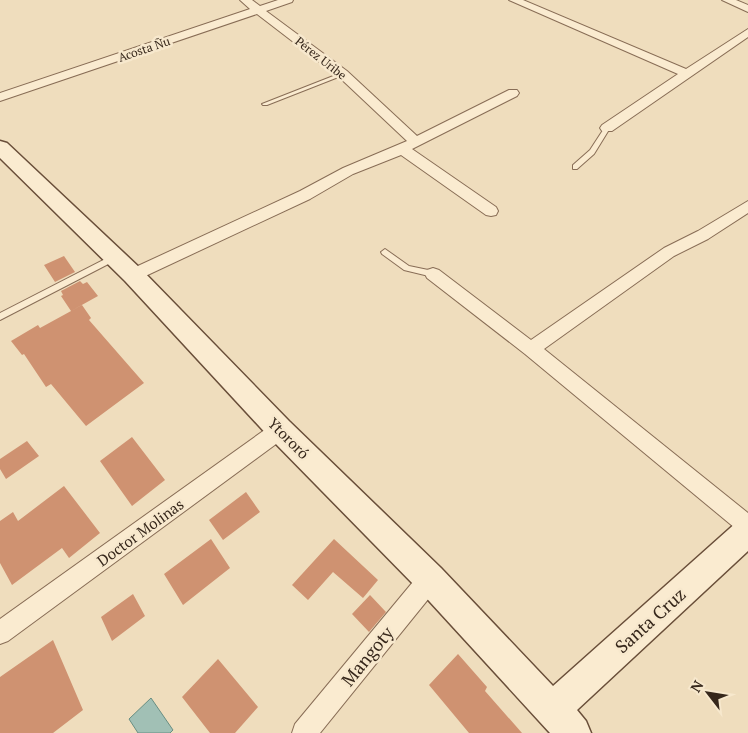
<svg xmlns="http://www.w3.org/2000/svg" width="748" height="733" viewBox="0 0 748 733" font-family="'PT Serif',serif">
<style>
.water{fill:#a1c0b5;stroke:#688e82}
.building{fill:#cf9271}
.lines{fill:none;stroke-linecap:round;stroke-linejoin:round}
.lane-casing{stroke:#886d56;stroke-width:2}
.street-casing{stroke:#886d56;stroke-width:2}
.secondary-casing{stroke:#694e39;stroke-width:3}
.lane{fill:#faebd0;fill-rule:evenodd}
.street{fill:#faebd0;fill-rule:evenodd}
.secondary{fill:#faebd0;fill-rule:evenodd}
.labels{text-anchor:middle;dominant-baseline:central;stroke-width:5;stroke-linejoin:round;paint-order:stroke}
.far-street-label{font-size:12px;fill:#36271b;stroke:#f7e8cd}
.street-label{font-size:15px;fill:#36271b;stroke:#f7e8cd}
.near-street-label{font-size:18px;fill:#36271b;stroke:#f7e8cd}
</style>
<rect width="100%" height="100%" fill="#efddbd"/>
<!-- water -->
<path class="water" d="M 151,698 L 173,730 L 170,733 L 138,733 L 129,719 Z"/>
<!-- building -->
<path class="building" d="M 64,256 L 75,272 L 55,282 L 44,265 Z
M 80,281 L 83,284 L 87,282 L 98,296 L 71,311 L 61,296 L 63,295 L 61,291 Z
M 82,305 L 91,318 L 89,320 L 144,383 L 86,426 L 51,384 L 46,387 L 24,354 L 22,355 L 11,341 L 38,325 L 40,328 Z
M 132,437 L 165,480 L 132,506 L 100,461 Z
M 27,441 L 39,456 L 6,479 L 0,469 L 0,459 Z
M 64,486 L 100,533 L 69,558 L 62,548 L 12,585 L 0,563 L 0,521 L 13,512 L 18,521 Z
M 246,492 L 260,512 L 223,540 L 209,520 Z
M 211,539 L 230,568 L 183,605 L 164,574 Z
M 334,539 L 378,580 L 363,598 L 333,572 L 308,600 L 292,585 Z
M 133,594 L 145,616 L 112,641 L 101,617 Z
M 370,595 L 386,612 L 369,632 L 352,614 Z
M 53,640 L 83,710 L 53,733 L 0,733 L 0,677 Z
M 458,654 L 487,687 L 485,691 L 522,733 L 469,733 L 429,685 Z
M 218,659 L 258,707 L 235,733 L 210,733 L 182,697 Z"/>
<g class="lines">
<!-- lane casing -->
<g class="lane-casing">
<path id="lane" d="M 341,73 L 346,74 L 267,105 L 263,105 L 262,104 Z
M 607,126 L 610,128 L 594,154 L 577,169 L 573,169 L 573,165 L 590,150 L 605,127 Z
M 385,249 L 409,266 L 433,271 L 437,274 L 433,277 L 404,270 L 382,254 L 381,252 Z
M 115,254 L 119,257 L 118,259 L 0,320 L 0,313 Z"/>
</g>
<!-- street casing -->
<g class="street-casing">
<path id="street" d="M 240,0 L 252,0 L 260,6 L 278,0 L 293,0 L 292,2 L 266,11 L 347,71 L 417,136 L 509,90 L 517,90 L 519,93 L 517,96 L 412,149 L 496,207 L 498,211 L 496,215 L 491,216 L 486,215 L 401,155 L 353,174 L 310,199 L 139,279 L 133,281 L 127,279 L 125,275 L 127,271 L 300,191 L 343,168 L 407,141 L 339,77 L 257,14 L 0,101 L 0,93 L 250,9 Z
M 509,0 L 523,0 L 686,69 L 748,29 L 748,37 L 612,131 L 602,131 L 600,128 L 602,125 L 678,74 Z
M 722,0 L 736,0 L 748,5 L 748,12 Z
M 748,201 L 748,213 L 708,239 L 674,256 L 544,349 L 748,513 L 748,536 L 741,533 L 525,354 L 427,278 L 425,274 L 427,270 L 433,268 L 439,270 L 531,340 L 664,248 L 698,231 Z
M 280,421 L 287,424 L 289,430 L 287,436 L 8,641 L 0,644 L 0,619 L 273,424 Z
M 430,568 L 438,571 L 441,579 L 438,587 L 320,733 L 292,733 L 295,724 L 422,571 Z"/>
</g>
<!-- secondary casing -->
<g class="secondary-casing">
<path id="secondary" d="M 0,141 L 7,143 L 141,269 L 289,421 L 441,568 L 553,686 L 738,521 L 748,516 L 748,551 L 577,710 L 586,721 L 591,733 L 550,733 L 419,590 L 271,439 L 125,281 L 0,158 Z"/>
</g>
<!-- lane -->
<use href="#lane" class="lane"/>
<!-- street -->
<use href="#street" class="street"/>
<!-- secondary -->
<use href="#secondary" class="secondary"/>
</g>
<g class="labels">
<!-- far-street labels -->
<g class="far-street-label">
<text transform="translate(144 49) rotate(-19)">Acosta Ñu</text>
<text transform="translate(321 58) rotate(38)">Pérez Uribe</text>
</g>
<!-- street labels -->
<g class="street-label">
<text transform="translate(289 438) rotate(45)">Ytororó</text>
<text transform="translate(140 532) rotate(-36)">Doctor Molinas</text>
</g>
<!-- near-street labels -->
<g class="near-street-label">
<text transform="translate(650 620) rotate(-42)">Santa Cruz</text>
<text transform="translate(367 656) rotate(-51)">Mangoty</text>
</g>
</g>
<!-- north arrow -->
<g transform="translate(708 693) rotate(301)" stroke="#f7e8cd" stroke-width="4" paint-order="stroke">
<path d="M0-4L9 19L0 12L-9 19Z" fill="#36271b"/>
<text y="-8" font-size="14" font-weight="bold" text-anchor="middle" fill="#36271b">N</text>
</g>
</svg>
